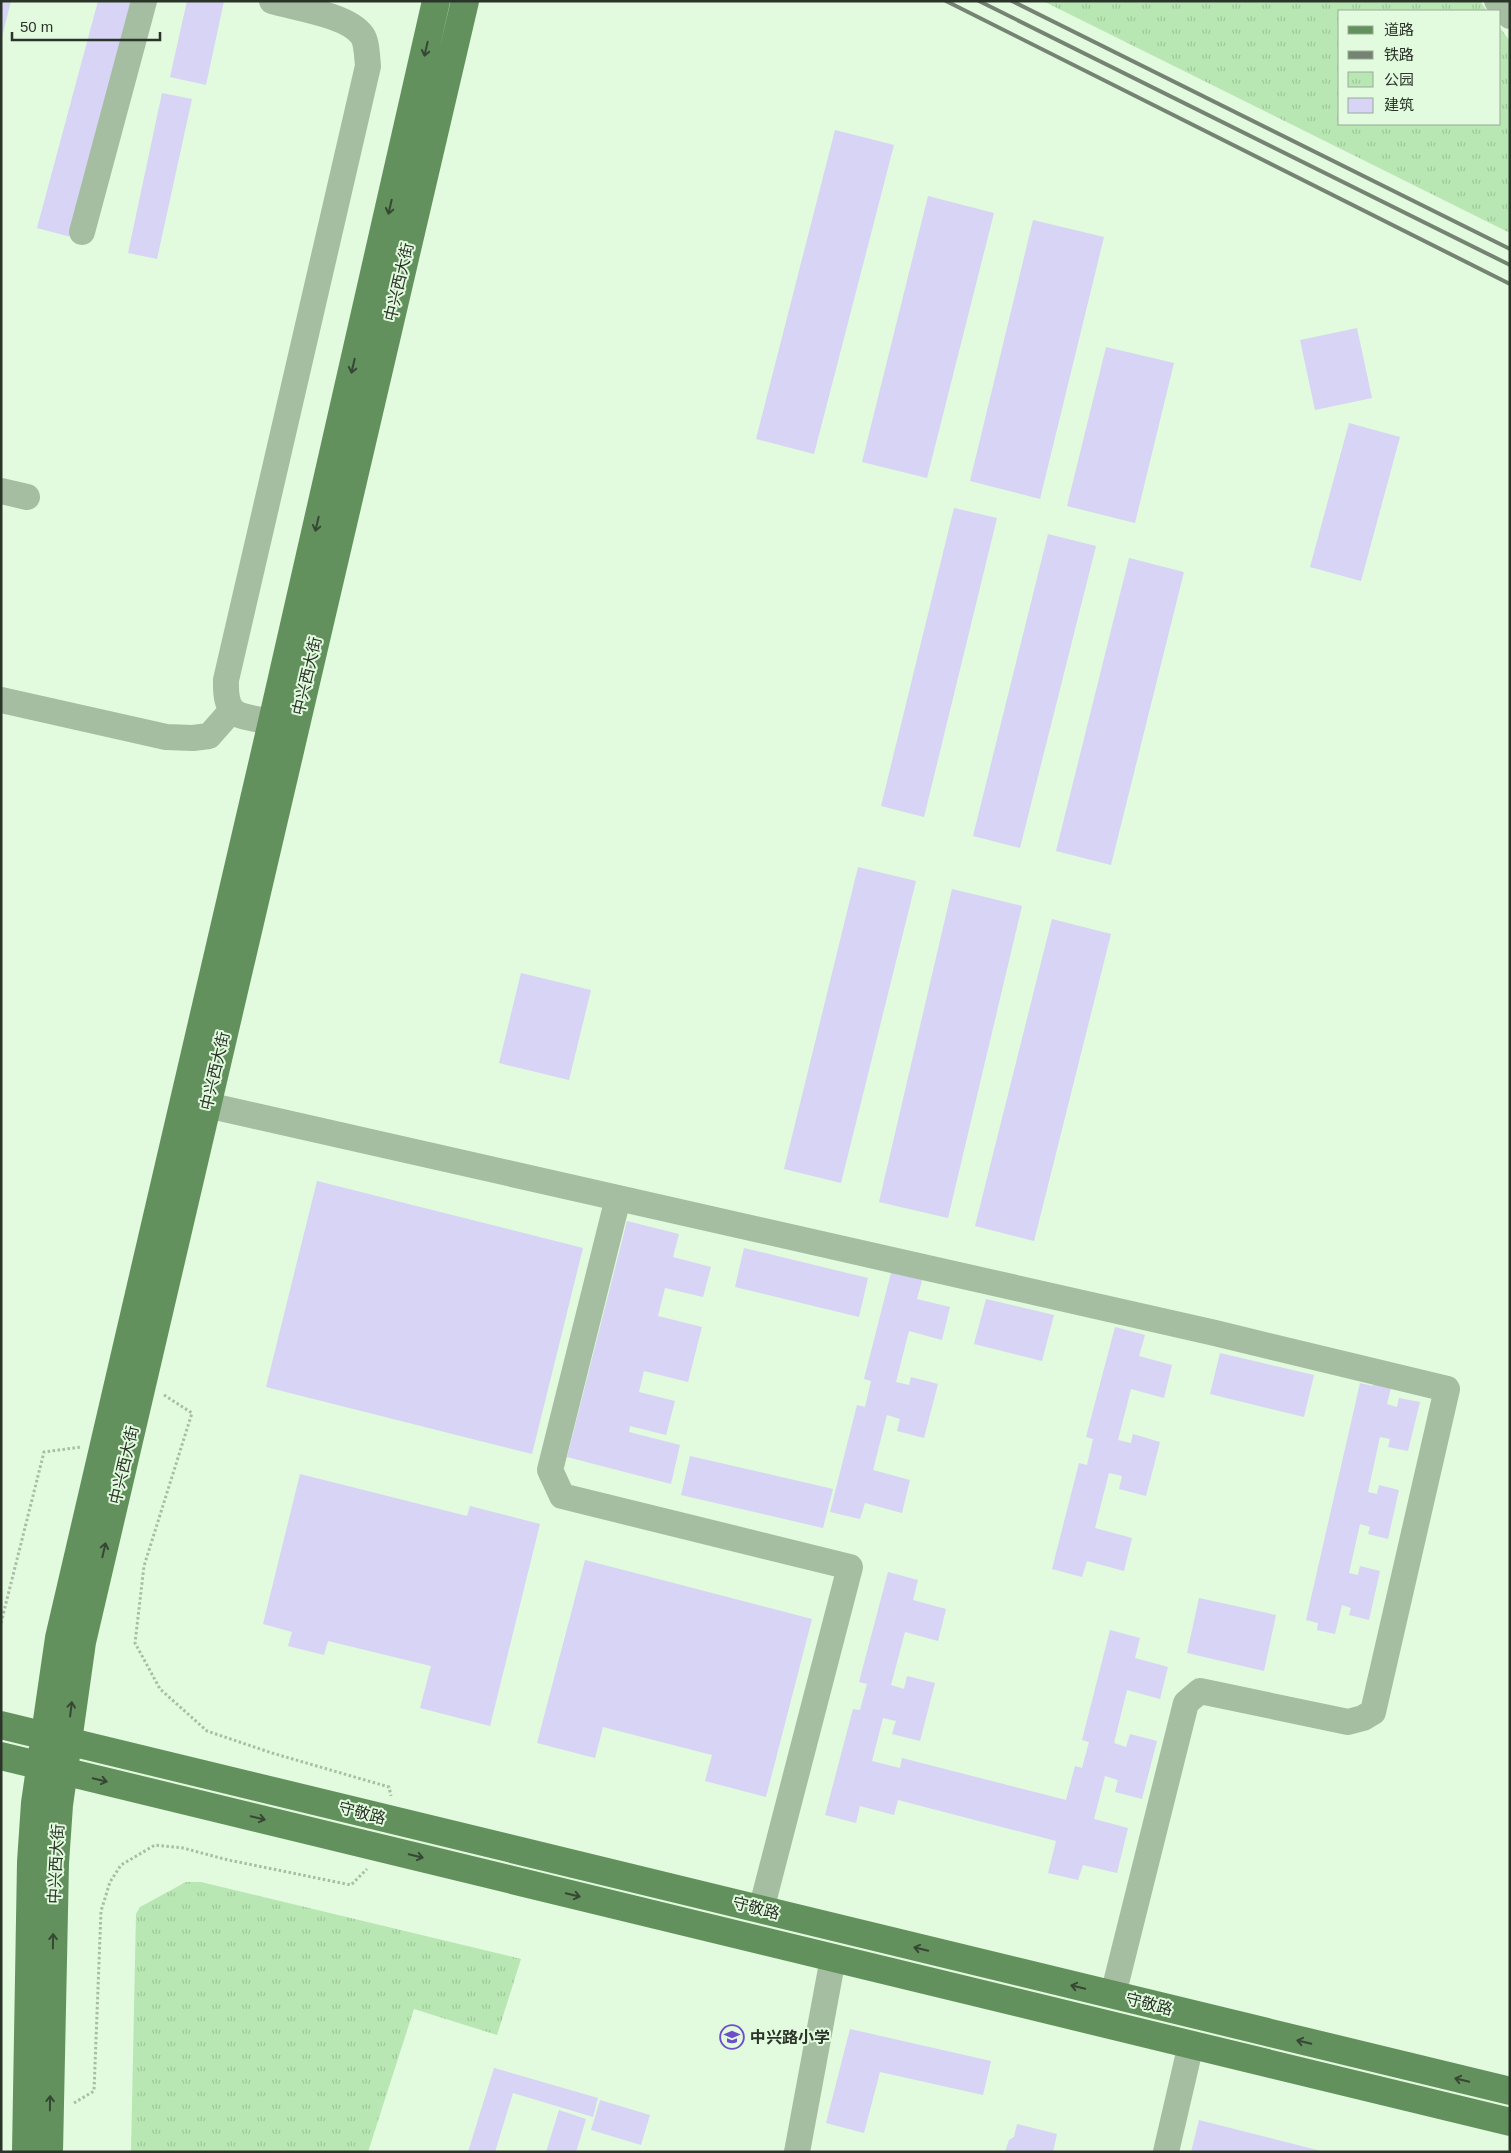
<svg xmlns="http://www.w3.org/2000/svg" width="1511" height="2153" viewBox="0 0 1511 2153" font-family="Helvetica,'Noto Sans SC',sans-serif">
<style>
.park{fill:url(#park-tufts)}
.building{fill:#d7d4f5}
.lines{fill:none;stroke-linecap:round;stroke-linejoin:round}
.path{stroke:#a9bda6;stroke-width:3;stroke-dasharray:2.5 2.5;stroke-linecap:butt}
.minor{stroke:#a5bea1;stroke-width:26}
.major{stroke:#63915d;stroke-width:28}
.rail{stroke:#758472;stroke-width:4}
.oneway{stroke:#364733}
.labels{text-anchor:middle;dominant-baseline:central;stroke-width:4;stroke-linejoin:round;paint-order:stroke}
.street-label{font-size:16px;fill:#2b3429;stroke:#e2fade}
.poi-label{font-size:16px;font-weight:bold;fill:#2b3429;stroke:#e2fade;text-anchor:start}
</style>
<defs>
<pattern id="park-tufts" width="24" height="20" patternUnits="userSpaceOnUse" patternTransform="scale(1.25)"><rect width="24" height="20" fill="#b9e7b3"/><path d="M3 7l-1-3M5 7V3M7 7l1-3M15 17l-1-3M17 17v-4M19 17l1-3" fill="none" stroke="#9fc79a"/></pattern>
</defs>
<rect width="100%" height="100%" fill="#e2fade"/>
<!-- park -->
<path class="park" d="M 1043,1 L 1480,1 L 1487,11 L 1340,11 L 1340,124 L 1500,124 L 1500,28 L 1510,41 L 1510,233 Z
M 186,1882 L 201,1882 L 521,1959 L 497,2035 L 414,2009 L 368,2152 L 131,2152 L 136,1914 L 140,1907 Z"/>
<!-- building -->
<path class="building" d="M 1,1 L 11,1 L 2,37 L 1,37 Z
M 98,1 L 134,1 L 71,237 L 37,228 Z
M 187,1 L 224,1 L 206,85 L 170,77 Z
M 162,93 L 192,99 L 157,259 L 128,253 Z
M 835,130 L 894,145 L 814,454 L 756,439 Z
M 928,196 L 994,213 L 927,478 L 862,462 Z
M 1033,220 L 1104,237 L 1040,499 L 970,481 Z
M 1357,328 L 1372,398 L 1315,410 L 1300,340 Z
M 1106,347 L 1174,363 L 1135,523 L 1067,506 Z
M 1349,423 L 1400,437 L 1361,581 L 1310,567 Z
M 954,508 L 997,518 L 924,817 L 881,806 Z
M 1048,534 L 1096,546 L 1020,848 L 973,836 Z
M 1129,558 L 1184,572 L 1111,865 L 1056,851 Z
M 858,867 L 916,881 L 841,1183 L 784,1169 Z
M 952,889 L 1022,906 L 948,1218 L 879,1202 Z
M 1052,919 L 1111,934 L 1034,1241 L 975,1226 Z
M 521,973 L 591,990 L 569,1080 L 499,1063 Z
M 317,1181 L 583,1248 L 532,1454 L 266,1387 Z
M 627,1221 L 679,1234 L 673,1257 L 711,1267 L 703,1297 L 665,1288 L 658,1316 L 702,1327 L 688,1382 L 644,1371 L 639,1392 L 675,1401 L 666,1435 L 630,1426 L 629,1432 L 680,1445 L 671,1484 L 567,1457 Z
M 744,1248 L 868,1278 L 859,1317 L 735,1287 Z
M 892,1269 L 923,1277 L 917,1299 L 950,1307 L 942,1340 L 909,1331 L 896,1382 L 909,1385 L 911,1377 L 938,1384 L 924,1438 L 897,1431 L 900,1419 L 887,1415 L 873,1470 L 910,1480 L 902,1513 L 865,1503 L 860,1519 L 830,1512 L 857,1405 L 865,1407 L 871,1381 L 864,1379 Z
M 986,1299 L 1054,1315 L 1042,1361 L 974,1344 Z
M 1115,1327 L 1145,1335 L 1139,1356 L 1172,1365 L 1164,1398 L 1131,1389 L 1118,1440 L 1131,1443 L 1133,1434 L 1160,1442 L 1146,1496 L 1119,1489 L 1122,1476 L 1109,1473 L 1095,1528 L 1132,1538 L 1124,1571 L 1087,1561 L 1082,1577 L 1052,1569 L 1079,1463 L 1087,1465 L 1093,1439 L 1086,1437 Z
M 1220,1353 L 1314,1375 L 1304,1417 L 1210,1394 Z
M 1374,1380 L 1392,1384 L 1387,1404 L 1397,1407 L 1399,1398 L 1420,1402 L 1408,1451 L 1388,1447 L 1390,1439 L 1380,1437 L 1368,1492 L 1377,1494 L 1379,1485 L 1399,1490 L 1388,1539 L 1368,1534 L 1370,1527 L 1360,1524 L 1349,1573 L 1358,1575 L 1360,1566 L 1380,1571 L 1369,1620 L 1349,1615 L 1351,1608 L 1342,1605 L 1335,1634 L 1317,1630 L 1318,1623 L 1306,1620 L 1360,1383 L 1373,1386 Z
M 690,1456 L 833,1489 L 823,1528 L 681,1495 Z
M 300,1474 L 467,1516 L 470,1506 L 540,1524 L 490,1726 L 420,1708 L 431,1666 L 328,1641 L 324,1655 L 288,1646 L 292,1632 L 263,1624 Z
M 585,1560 L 812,1619 L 766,1797 L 705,1781 L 712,1755 L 603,1727 L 595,1758 L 537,1743 Z
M 888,1572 L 918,1580 L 913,1600 L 946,1609 L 938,1641 L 905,1632 L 891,1685 L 904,1689 L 907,1676 L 935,1683 L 920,1741 L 892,1734 L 896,1721 L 883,1718 L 872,1761 L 900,1768 L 902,1758 L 1066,1800 L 1075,1766 L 1082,1768 L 1089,1742 L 1082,1740 L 1110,1630 L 1140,1638 L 1135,1658 L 1168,1667 L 1160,1699 L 1127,1690 L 1114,1743 L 1126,1747 L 1130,1734 L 1157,1741 L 1142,1799 L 1115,1792 L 1118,1780 L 1105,1776 L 1094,1819 L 1128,1828 L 1117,1873 L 1083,1865 L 1078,1880 L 1048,1873 L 1056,1841 L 898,1800 L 894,1815 L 860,1806 L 856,1823 L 825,1815 L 853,1709 L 860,1710 L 867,1684 L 859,1682 Z
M 1199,1598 L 1276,1615 L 1264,1671 L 1187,1653 Z
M 850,2029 L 991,2061 L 983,2095 L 880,2072 L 864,2133 L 826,2123 Z
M 494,2068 L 598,2098 L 593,2117 L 513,2093 L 495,2152 L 468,2152 Z
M 600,2100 L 650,2115 L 641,2145 L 591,2130 Z
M 559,2110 L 586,2119 L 576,2152 L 546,2152 Z
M 1199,2120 L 1321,2151 L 1321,2152 L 1191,2152 Z
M 1017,2124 L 1057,2134 L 1053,2152 L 1005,2152 L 1009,2140 L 1014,2137 Z"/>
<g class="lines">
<!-- path -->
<path class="path" d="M 164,1395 L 192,1413 L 144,1566 L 135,1643 L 160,1689 L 207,1731 L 272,1753 L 389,1787 L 391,1796
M 1,1623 L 44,1452 L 81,1447
M 74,2103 L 94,2091 L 101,1911 L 110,1882 L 121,1865 L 155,1845 L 183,1848 L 228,1860 L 351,1885 L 367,1869"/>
<!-- minor -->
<path class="minor" d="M 272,1 C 296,8 348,15 362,35 C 367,42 367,57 368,66 L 226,680 C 225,720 239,715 272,722
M 1497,1 L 1510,16
M 82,232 L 144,1
M 1,491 L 27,497
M 1,700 L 166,737 L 193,738 L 209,736 L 232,710
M 207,1105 L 1215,1333 L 1447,1389 L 1373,1712 L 1363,1718 L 1348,1722 L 1200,1691 L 1186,1703 L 1113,1995
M 618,1198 L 550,1470 L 562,1496 L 850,1567 L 761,1910
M 797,2152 L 833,1958
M 1166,2152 L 1191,2044"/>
<!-- major -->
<path class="major" d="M 1,1725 L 1510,2091
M 1,1756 L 1510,2122
M 26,2152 L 31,1862 L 35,1803 L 59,1638 L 272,722 L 436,1
M 49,2152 L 55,1863 L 59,1805 L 82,1642 L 465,1"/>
<!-- rail -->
<path class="rail" d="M 946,1 L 1510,284
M 979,1 L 1510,265
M 1012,1 L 1510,249"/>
</g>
<!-- one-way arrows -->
<defs><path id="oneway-shaft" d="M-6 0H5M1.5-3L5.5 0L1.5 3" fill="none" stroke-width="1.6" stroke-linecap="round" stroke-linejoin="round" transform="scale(1.25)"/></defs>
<g class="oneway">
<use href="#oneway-shaft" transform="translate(426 49) rotate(103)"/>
<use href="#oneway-shaft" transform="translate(390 207) rotate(103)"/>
<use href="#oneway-shaft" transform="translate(353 366) rotate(103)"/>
<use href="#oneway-shaft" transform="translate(317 524) rotate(103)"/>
<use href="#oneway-shaft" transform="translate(104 1550) rotate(-77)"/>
<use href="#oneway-shaft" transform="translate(71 1709) rotate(-83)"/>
<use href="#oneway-shaft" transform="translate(100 1780) rotate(14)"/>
<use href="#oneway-shaft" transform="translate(258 1818) rotate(14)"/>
<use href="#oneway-shaft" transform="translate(416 1856) rotate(14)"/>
<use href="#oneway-shaft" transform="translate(573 1895) rotate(14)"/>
<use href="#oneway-shaft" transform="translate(53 1941) rotate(-89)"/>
<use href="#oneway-shaft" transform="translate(921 1949) rotate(-166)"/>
<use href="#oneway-shaft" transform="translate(1078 1987) rotate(-166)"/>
<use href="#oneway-shaft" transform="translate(1304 2042) rotate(-166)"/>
<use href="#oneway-shaft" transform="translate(1462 2080) rotate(-166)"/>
<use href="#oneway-shaft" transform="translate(50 2103) rotate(-89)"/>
</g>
<!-- icons -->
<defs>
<g id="school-ring" transform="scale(1.25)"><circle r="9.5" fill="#e2fade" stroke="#6d50c9" stroke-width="1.5"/><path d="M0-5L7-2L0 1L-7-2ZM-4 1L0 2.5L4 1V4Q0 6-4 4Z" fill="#6d50c9"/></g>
</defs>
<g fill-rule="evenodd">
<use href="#school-ring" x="732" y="2037"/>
</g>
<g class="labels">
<!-- street labels -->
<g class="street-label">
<text transform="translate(399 282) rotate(-77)">中兴西大街</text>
<text transform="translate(307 676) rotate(-77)">中兴西大街</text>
<text transform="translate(215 1071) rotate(-77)">中兴西大街</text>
<text transform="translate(124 1465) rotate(-77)">中兴西大街</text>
<text transform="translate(362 1813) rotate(14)">守敬路</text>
<text transform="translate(56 1864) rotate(-87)">中兴西大街</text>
<text transform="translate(756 1908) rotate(14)">守敬路</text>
<text transform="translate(1149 2004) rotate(14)">守敬路</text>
</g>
<!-- poi labels -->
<g class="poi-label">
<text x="750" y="2037">中兴路小学</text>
</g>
</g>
<!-- border -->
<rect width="1511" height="2153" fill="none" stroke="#2b3429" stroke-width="5"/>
<!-- legend -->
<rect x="1338" y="10" width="162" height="115" fill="#e2fade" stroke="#99ab96"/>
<rect x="1348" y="26" width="25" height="8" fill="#63915d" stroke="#99ab96"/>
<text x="1384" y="35" font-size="15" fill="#2b3429">道路</text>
<rect x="1348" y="51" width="25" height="8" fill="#758472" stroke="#99ab96"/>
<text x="1384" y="60" font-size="15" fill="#2b3429">铁路</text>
<rect x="1348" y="72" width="25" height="15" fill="url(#park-tufts)" stroke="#99ab96"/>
<text x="1384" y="85" font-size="15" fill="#2b3429">公园</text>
<rect x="1348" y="98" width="25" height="15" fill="#d7d4f5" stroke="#99ab96"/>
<text x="1384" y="110" font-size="15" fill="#2b3429">建筑</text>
<!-- scale -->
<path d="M12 32v8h148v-8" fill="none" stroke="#2b3429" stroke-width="2.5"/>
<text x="20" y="32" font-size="15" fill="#2b3429" stroke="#e2fade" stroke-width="4" paint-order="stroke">50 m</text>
</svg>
